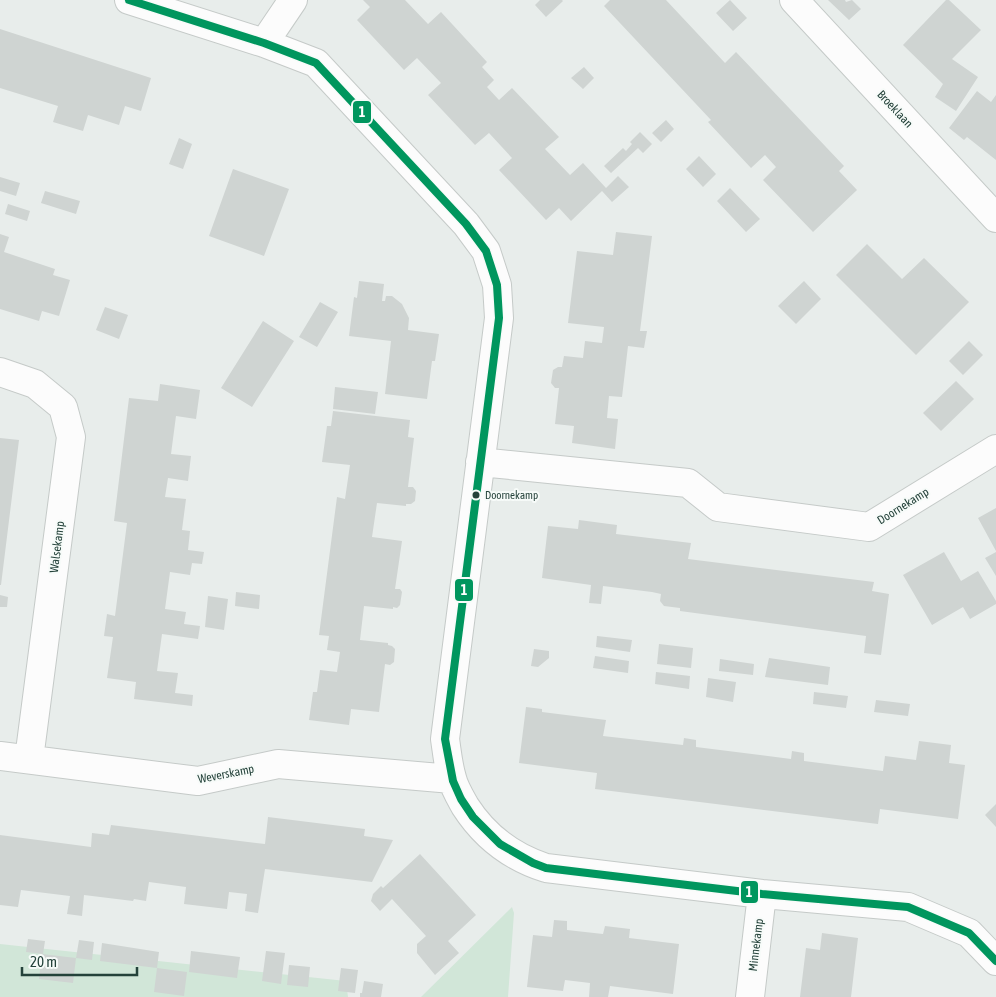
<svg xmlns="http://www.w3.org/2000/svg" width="996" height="997" viewBox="0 0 996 997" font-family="'Asap Condensed',sans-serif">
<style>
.green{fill:#d1e6d8}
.building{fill:#cfd4d2}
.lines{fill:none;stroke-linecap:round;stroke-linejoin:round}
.minor-casing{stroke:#c5cac8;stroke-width:30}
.minor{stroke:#fcfcfc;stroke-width:28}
.bus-1-casing{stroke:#f7fbf9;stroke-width:11}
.bus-1{stroke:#00965e;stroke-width:8}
.bus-dot{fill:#24423a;stroke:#f7fbf9;stroke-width:2}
.labels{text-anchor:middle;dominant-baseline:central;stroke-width:4;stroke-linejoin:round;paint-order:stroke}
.bus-label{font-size:11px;fill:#24423a;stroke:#f7fbf9;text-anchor:start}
.street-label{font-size:12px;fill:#24423a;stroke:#f7fbf9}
.line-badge{stroke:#f7fbf9;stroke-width:2}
.badge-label{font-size:14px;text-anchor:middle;font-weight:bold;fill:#fff}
</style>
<rect width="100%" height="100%" fill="#e8edeb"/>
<!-- green -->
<path class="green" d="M 512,907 L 514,913 L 508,997 L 421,997 Z
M 0,944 L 346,981 L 348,997 L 0,997 Z"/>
<!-- building -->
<path class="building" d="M 363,0 L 405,0 L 428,24 L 441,12 L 487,62 L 482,67 L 494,80 L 487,87 L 499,100 L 512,88 L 559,137 L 545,149 L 570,175 L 583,163 L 606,188 L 618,176 L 629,187 L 612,202 L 602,191 L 571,221 L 559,208 L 546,220 L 499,170 L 512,158 L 489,133 L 475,145 L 428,95 L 441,83 L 417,58 L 404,70 L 357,20 L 370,7 Z
M 540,0 L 562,0 L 563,1 L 546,17 L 535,5 Z
M 610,0 L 666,0 L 725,63 L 736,52 L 844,166 L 839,171 L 857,190 L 813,232 L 763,180 L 776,167 L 765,155 L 751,168 L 708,122 L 711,120 L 604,6 Z
M 730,0 L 747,18 L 733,31 L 716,13 Z
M 828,0 L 845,0 L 846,2 L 852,0 L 861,9 L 849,20 Z
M 946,0 L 949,0 L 981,30 L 952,59 L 978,77 L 956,111 L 935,97 L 943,84 L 903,45 Z
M 0,29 L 151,78 L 141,111 L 125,106 L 119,125 L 88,115 L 83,131 L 53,122 L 58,106 L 0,88 Z
M 584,67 L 594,78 L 583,89 L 571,78 Z
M 977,91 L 991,102 L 996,95 L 996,160 L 967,137 L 964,140 L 949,128 Z
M 666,120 L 674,129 L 661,142 L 652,133 Z
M 640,132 L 652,144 L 643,153 L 638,148 L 611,173 L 604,166 L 623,148 L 626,151 L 632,144 L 630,142 Z
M 179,138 L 192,144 L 183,169 L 169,164 Z
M 699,156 L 716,174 L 703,187 L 686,169 Z
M 233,169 L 289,189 L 264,256 L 209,236 Z
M 0,177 L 20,183 L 16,196 L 0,191 Z
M 730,188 L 760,219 L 746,232 L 717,201 Z
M 45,191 L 80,201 L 76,214 L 41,203 Z
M 8,204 L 30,211 L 27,221 L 5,214 Z
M 616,232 L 652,236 L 640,331 L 647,331 L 644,348 L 628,346 L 622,397 L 609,396 L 607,418 L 618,419 L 615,449 L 572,443 L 574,426 L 555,424 L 559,388 L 555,388 L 551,383 L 553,370 L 558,367 L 562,367 L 564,356 L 583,358 L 585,341 L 602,343 L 604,327 L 568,323 L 577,251 L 613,255 Z
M 0,234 L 9,237 L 4,252 L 55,269 L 53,275 L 70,280 L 59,316 L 42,311 L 39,321 L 0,309 Z
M 867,244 L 902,279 L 924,258 L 969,302 L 916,355 L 836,275 Z
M 359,281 L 384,284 L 382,301 L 385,301 L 386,296 L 392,296 L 402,304 L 409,318 L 408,330 L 439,334 L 435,361 L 432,361 L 427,399 L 385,394 L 391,341 L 349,336 L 354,297 L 357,298 Z
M 804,281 L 821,299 L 796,324 L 778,306 Z
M 320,302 L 338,312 L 317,347 L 299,337 Z
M 105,307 L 128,315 L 119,339 L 96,330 Z
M 263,321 L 294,341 L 252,407 L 221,388 Z
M 969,341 L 983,355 L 963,375 L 949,361 Z
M 956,381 L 974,399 L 941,431 L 923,413 Z
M 160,384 L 200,390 L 196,419 L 176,416 L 171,454 L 191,456 L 188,481 L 168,478 L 165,497 L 186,499 L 182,530 L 190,531 L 188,550 L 204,552 L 202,564 L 192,563 L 190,575 L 170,572 L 165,609 L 186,612 L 184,624 L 200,626 L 198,639 L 162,634 L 157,671 L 178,673 L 175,693 L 193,695 L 192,706 L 134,699 L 136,682 L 107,678 L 113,637 L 104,636 L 107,614 L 115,616 L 127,523 L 114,521 L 129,398 L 158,401 Z
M 335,387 L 378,392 L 375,414 L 333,409 Z
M 333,411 L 410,420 L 408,437 L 414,438 L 408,487 L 413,487 L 416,491 L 415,501 L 411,504 L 406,504 L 406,506 L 377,503 L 372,537 L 402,541 L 395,589 L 400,589 L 402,592 L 400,605 L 397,608 L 393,607 L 393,609 L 364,606 L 360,640 L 388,643 L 388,645 L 392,646 L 395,649 L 394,662 L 390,665 L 385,664 L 379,712 L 351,709 L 349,725 L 309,720 L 313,692 L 317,692 L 320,670 L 337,672 L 340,652 L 327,650 L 329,636 L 319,635 L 337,497 L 345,499 L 350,465 L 322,462 L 327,426 L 331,426 Z
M 0,438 L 19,440 L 1,585 L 0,585 Z
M 996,508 L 996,551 L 978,518 Z
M 579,520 L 617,525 L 616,534 L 691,543 L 688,559 L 874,582 L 872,591 L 889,594 L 881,655 L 864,653 L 866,636 L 680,611 L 680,608 L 664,606 L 660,601 L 661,594 L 652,592 L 603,586 L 601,604 L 589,603 L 591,585 L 542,578 L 548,526 L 578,529 Z
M 944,552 L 961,581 L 978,571 L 996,601 L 996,604 L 970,619 L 963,607 L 932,625 L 903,575 Z
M 996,552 L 996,576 L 985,558 Z
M 236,592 L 260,595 L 259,609 L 235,606 Z
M 0,595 L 8,597 L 7,607 L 0,607 Z
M 208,596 L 228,599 L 224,630 L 205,627 Z
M 597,636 L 632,640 L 630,652 L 596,647 Z
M 659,644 L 693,648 L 691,668 L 657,664 Z
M 534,649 L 549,651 L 549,658 L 538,667 L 531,666 Z
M 595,656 L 629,661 L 628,673 L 593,668 Z
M 769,658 L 830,667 L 828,685 L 765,677 Z
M 720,659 L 754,664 L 753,675 L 719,671 Z
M 656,672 L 690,676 L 689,689 L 655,684 Z
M 708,678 L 736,682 L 733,702 L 706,697 Z
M 814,692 L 848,696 L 846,708 L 813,704 Z
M 876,700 L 910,704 L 908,716 L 874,712 Z
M 526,707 L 542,709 L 542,712 L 606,720 L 603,736 L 683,745 L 684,738 L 696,740 L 696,747 L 791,759 L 792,751 L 804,753 L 804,761 L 883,771 L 885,756 L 916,760 L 919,741 L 951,745 L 949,763 L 965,765 L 958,819 L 880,809 L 878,824 L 595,789 L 597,773 L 519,763 Z
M 996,804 L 996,827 L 985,815 Z
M 268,817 L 365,829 L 364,836 L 393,840 L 372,882 L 265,869 L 258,913 L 245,911 L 247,894 L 229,892 L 227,909 L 184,904 L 186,887 L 149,882 L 146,901 L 134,899 L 133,901 L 84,895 L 82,916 L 67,914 L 70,896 L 21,890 L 18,907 L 0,905 L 0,835 L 91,847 L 92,833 L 109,835 L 111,825 L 265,844 Z
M 420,854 L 476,915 L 448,941 L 459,953 L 435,975 L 417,953 L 417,944 L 426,936 L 392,899 L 380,911 L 371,901 L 373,894 L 381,886 L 383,888 Z
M 554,920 L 567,921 L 567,930 L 603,934 L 605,926 L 630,929 L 629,938 L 679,944 L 673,994 L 610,986 L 608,997 L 589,997 L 590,983 L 565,980 L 563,991 L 527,987 L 533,935 L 552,937 Z
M 822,933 L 858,938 L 851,997 L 800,997 L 806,948 L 820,950 Z
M 28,939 L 45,941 L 43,954 L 26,952 Z
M 79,940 L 94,942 L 92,960 L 76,958 Z
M 102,943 L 159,952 L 157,968 L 100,961 Z
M 191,951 L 240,957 L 237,978 L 189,972 Z
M 266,951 L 285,953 L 281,984 L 262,981 Z
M 42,954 L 76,958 L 73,983 L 39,979 Z
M 289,965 L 310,967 L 308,987 L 287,985 Z
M 157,968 L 187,972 L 184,996 L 154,992 Z
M 341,968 L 358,970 L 355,993 L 338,991 Z
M 364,981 L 383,984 L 381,997 L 360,997 L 360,993 L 362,993 Z"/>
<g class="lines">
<!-- minor casing -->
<g class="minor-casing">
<path id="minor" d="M 129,0 L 264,43 L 316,63 L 466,224 L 486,251 L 497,285 L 499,318 L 445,739 C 447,752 448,765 452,778 C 454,787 460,797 465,806 C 485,837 511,857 546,868 L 762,894 L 908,907 L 969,933 L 996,961
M 794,0 L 996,218
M 264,43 L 293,0
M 0,372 L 35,384 L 63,407 L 71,437 L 29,759
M 480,462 L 688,483 L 718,507 L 869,527 L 996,449
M 0,756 L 198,781 L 278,764 L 452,779
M 750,997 L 762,894"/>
</g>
<!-- minor -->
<use href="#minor" class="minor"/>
<!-- bus-1 casing -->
<g class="bus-1-casing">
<path id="bus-1" d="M 129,0 L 264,43 L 316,63 L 466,224 L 486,251 L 497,285 L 499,318 L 445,739 L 453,781 L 461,799 L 473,817 L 500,844 L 533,863 L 546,868 L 762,894 L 908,907 L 969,933 L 996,961"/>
</g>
<!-- bus-1 -->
<use href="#bus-1" class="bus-1"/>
</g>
<!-- markers -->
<circle class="bus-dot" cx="476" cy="495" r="4.5"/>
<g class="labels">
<!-- bus labels -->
<g class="bus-label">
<text x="485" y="495">Doornekamp</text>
</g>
<!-- street labels -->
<g class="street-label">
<text transform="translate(895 109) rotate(47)">Broeklaan</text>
<text transform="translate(903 506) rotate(-32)">Doornekamp</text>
<text transform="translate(57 547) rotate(-83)">Walsekamp</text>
<text transform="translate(226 774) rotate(-11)">Weverskamp</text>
<text transform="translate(756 945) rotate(-83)">Minnekamp</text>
</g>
</g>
<g class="line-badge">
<rect x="352" y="100" width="20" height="24" rx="5" fill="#00965e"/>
<rect x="454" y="578" width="20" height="24" rx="5" fill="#00965e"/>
<rect x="740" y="880" width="19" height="24" rx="5" fill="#00965e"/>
</g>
<g class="badge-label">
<text x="362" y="117">1</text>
<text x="464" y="595">1</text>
<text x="749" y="897">1</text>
</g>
<!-- scale -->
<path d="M22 967v8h115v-8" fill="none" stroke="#24423a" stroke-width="2.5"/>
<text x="30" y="967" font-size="15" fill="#24423a" stroke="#f7fbf9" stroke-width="4" paint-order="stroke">20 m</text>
</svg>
